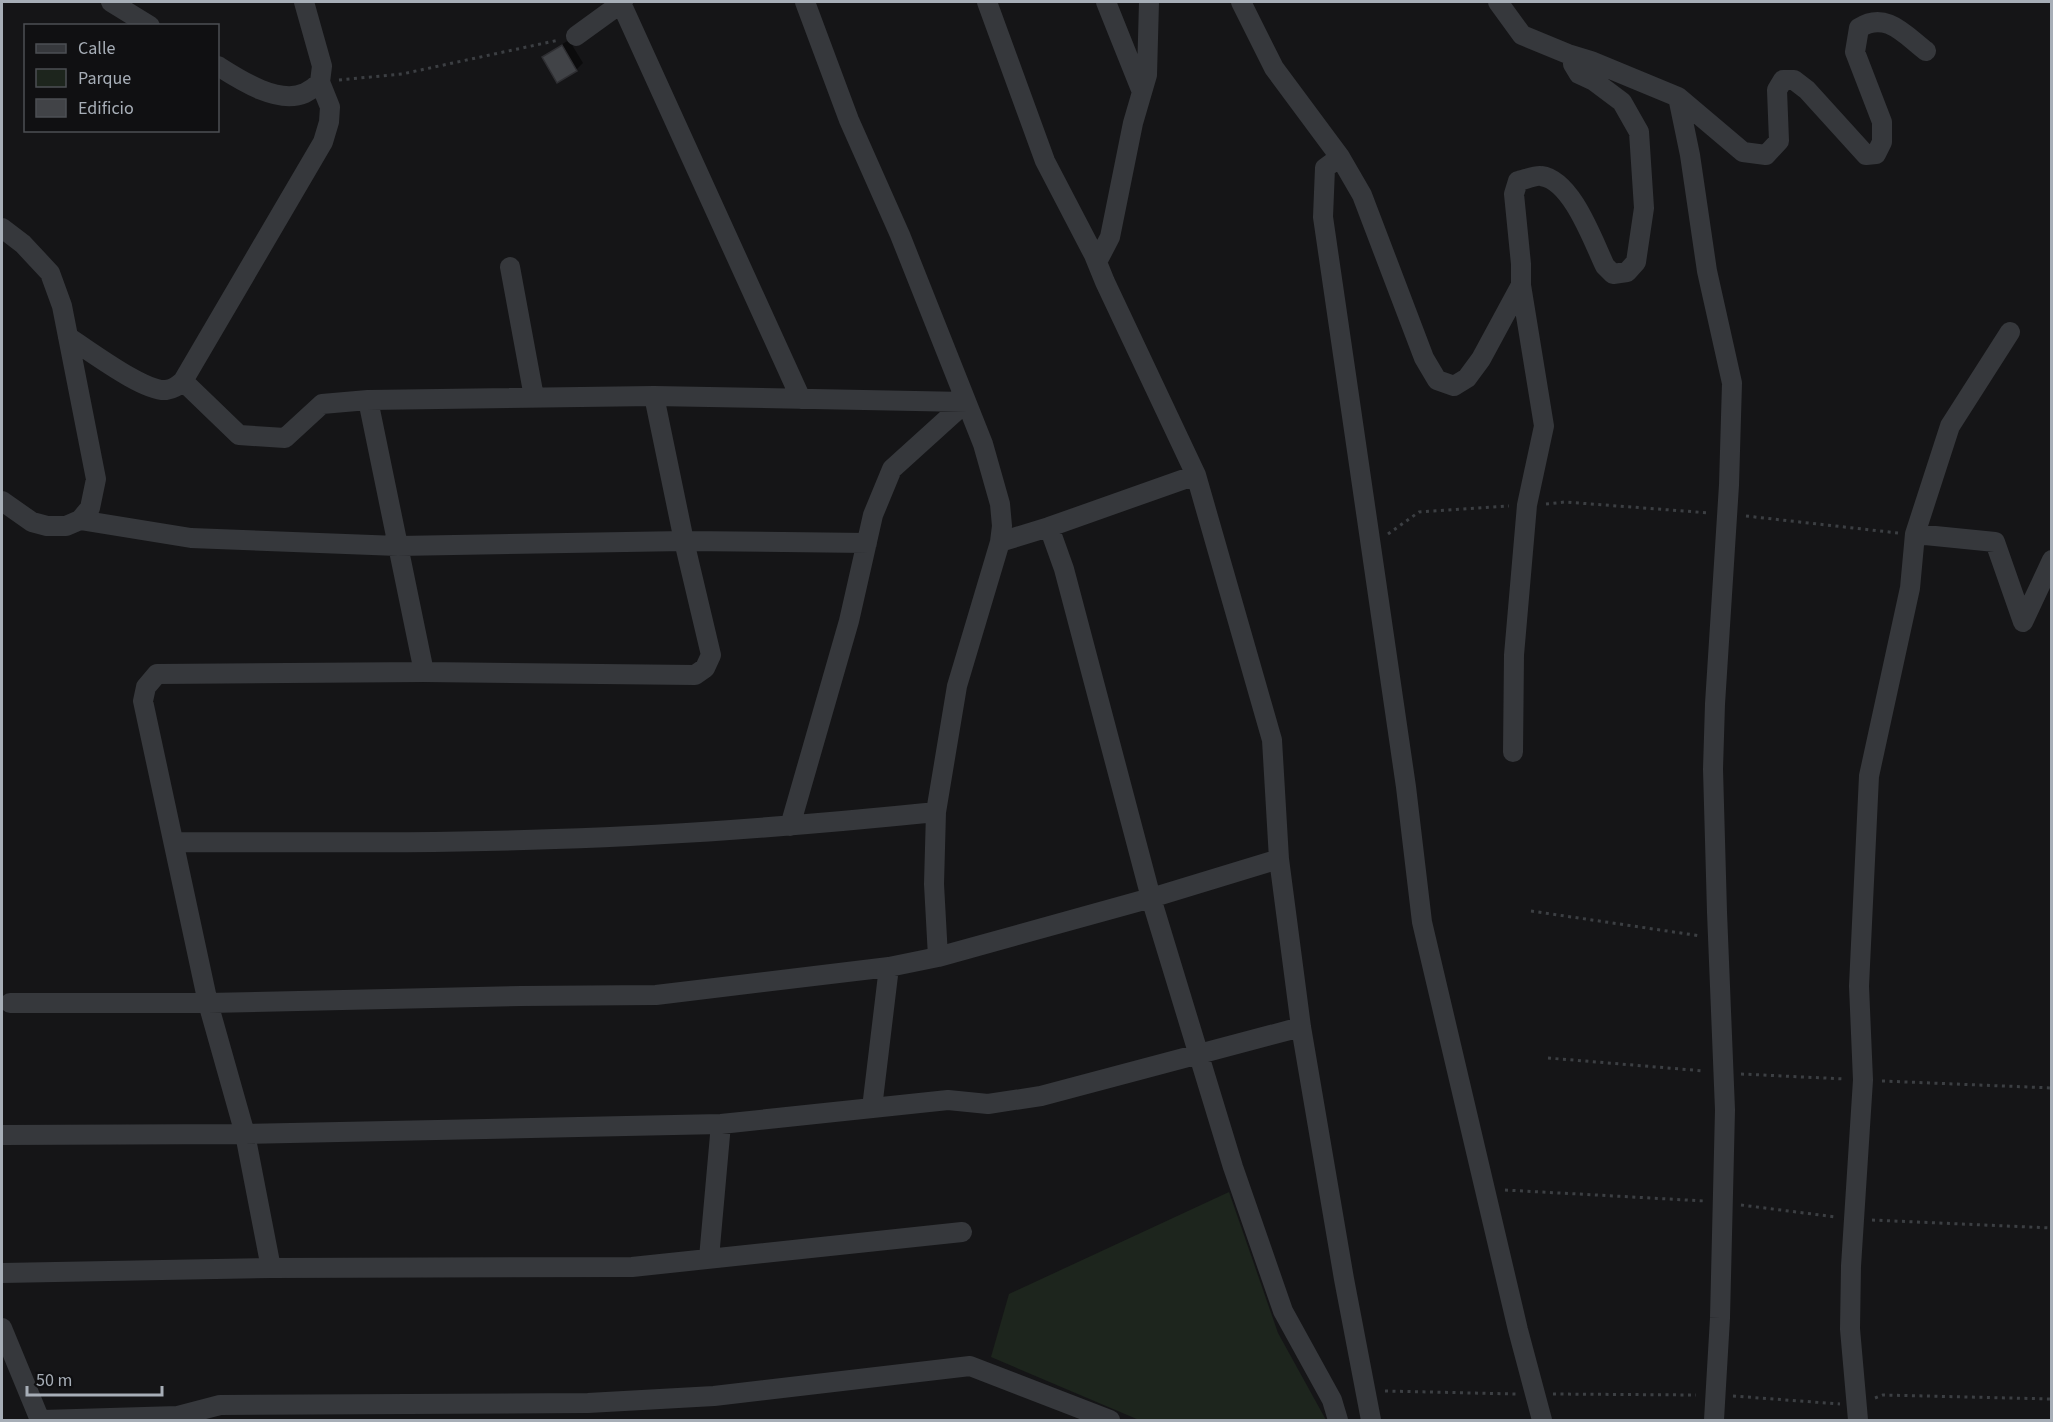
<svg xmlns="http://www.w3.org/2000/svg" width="2053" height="1422" viewBox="0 0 2053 1422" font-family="'Source Sans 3',sans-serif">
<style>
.green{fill:#1d251d}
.shadow{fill:#0007}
.building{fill:#414347;stroke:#2f2f33;stroke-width:1.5}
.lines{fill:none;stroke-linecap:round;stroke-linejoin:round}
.path{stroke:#3c3f43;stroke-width:3;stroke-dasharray:3 4.5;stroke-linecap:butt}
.minor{stroke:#36383c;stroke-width:20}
</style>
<rect width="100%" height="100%" fill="#151517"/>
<!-- green -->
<path class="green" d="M 1229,1192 L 1278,1333 L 1326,1420 L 1139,1420 L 991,1357 L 1009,1294 Z"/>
<!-- shadow -->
<path class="shadow" d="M 569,40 L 583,63 L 576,70 L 558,81 L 544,57 L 551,51 Z"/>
<!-- building -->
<path class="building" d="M 562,45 L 577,71 L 557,83 L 542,57 Z"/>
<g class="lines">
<!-- path -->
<path class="path" d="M 339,80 L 402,74 L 559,40
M 1546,504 L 1565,502 L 1710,513
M 1746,516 L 1898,533
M 1388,534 L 1419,512 L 1509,506
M 1531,911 L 1701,936
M 1548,1058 L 1704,1071
M 1741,1074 L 1845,1079
M 1882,1081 L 2052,1088
M 1505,1190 L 1705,1201
M 1741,1205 L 1836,1217
M 1872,1220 L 2052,1228
M 1385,1391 L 1516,1394
M 1553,1394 L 1696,1395
M 1733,1396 L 1840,1404
M 1875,1398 L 1883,1395 L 2052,1399"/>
<!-- minor -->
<path class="minor" d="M 111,2 L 150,26
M 805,2 L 849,120 L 900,235 L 983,444 L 1000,504 L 1002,526 L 1000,542 L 957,686 L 936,812 L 934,884 L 938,957
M 987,2 L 1045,161 L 1094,255 L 1105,282 L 1196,475 L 1272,740 L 1279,859 L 1301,1027 L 1344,1279 L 1371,1420
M 1106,2 L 1142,92
M 1241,2 L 1274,68 L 1340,157 L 1362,195 L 1424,358 L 1437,380 L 1454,386 L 1467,378 L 1481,359 L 1521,285 L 1521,264 L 1514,194 L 1518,181 C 1524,180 1535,175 1541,176 C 1572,180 1593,241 1605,266 L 1613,274 L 1627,272 L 1636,262 L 1644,208 L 1639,132 L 1622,102 L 1594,81 L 1579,74 L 1573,64 L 1579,58
M 1498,2 L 1522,35 L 1568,54 L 1591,61 L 1678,97 L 1743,152 L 1766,155 L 1779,141 L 1777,90 L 1783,80 L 1794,80 L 1807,90 L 1866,155 L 1876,154 L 1882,142 L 1882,122 L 1855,52 L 1859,28 C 1886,11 1904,34 1926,51
M 621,3 L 801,399
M 576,36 L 623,2
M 218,66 C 240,80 278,105 305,93 C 311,90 316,86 320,82
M 1678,97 L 1690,155 L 1707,271 L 1732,383 L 1729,485 L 1715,704 L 1713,769 L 1717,912 L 1725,1110 L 1720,1318 L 1714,1420
M 1340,157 L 1325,168 L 1323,217 L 1406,787 L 1422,922 L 1518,1330 L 1542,1420
M 2,228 L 23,244 L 50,273 L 62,306 L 96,479 L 90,508 L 80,520 L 66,526 L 47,526 L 32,522 L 2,501
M 1097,262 L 1110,237 L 1133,123 L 1147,75 L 1149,2
M 510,267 L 534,397
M 68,337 C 89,350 144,392 166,390 C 174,389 177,386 183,381 L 323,142 L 329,122 L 330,107 L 320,82 L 322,66 L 304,2
M 183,381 L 239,435 L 285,438 L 322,404 L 368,400 L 654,396 L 966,402
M 368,400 L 424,672
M 80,520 L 191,538 L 398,546 L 684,541 L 867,543
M 1049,527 L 1064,569 L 1151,898 L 1233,1167 L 1283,1311 L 1332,1400 L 1338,1420
M 1915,534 L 1995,542 L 2023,622 L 2052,560
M 1000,542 L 1049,527 L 1196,475
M 1513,752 L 1514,655 L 1527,505 L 1544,426 L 1521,285
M 790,826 L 849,621 L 873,515 L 892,469 L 966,402
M 174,842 C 301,842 428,844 555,839 C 683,835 809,825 936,812
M 10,1003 L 208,1003 L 521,996 L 656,995 L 889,967 L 938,957 L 1151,898 L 1279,859
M 872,1108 L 889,967
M 2,1135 L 245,1134 L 721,1124 L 948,1100 L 988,1104 L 1041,1096 L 1301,1027
M 709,1258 L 721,1124
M 271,1268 L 245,1134 L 208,1003 L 143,701 L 146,687 L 157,674 L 424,672 L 695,675 L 705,668 L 711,655 L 684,541 L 654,396
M 2,1273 L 271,1268 L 632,1267 L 962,1232
M 2,1328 L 40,1420
M 42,1420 L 178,1416 L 220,1405 L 588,1403 L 714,1396 L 970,1366 L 1110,1420
M 1858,1420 L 1850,1329 L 1851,1266 L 1863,1080 L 1859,986 L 1869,776 L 1910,588 L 1915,534 L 1950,426 L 2010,332"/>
</g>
<!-- border -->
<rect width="2053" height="1422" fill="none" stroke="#a7aeb7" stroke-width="6"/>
<!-- legend -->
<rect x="24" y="24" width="195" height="108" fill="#101012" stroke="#4c4f54" stroke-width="1.5"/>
<rect x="36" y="44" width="30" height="9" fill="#36383c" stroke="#4c4f54" stroke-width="1.5"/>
<text x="78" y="54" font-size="18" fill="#a7aeb7">Calle</text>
<rect x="36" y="69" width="30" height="18" fill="#1d251d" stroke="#4c4f54" stroke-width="1.5"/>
<text x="78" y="84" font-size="18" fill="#a7aeb7">Parque</text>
<rect x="36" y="99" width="30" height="18" fill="#414347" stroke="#4c4f54" stroke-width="1.5"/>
<text x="78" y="114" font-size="18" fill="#a7aeb7">Edificio</text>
<!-- scale -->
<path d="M27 1386v9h135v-9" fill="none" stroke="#a7aeb7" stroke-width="3"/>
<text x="36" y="1386" font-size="18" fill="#a7aeb7" stroke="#101012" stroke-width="4.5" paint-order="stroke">50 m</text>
</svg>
